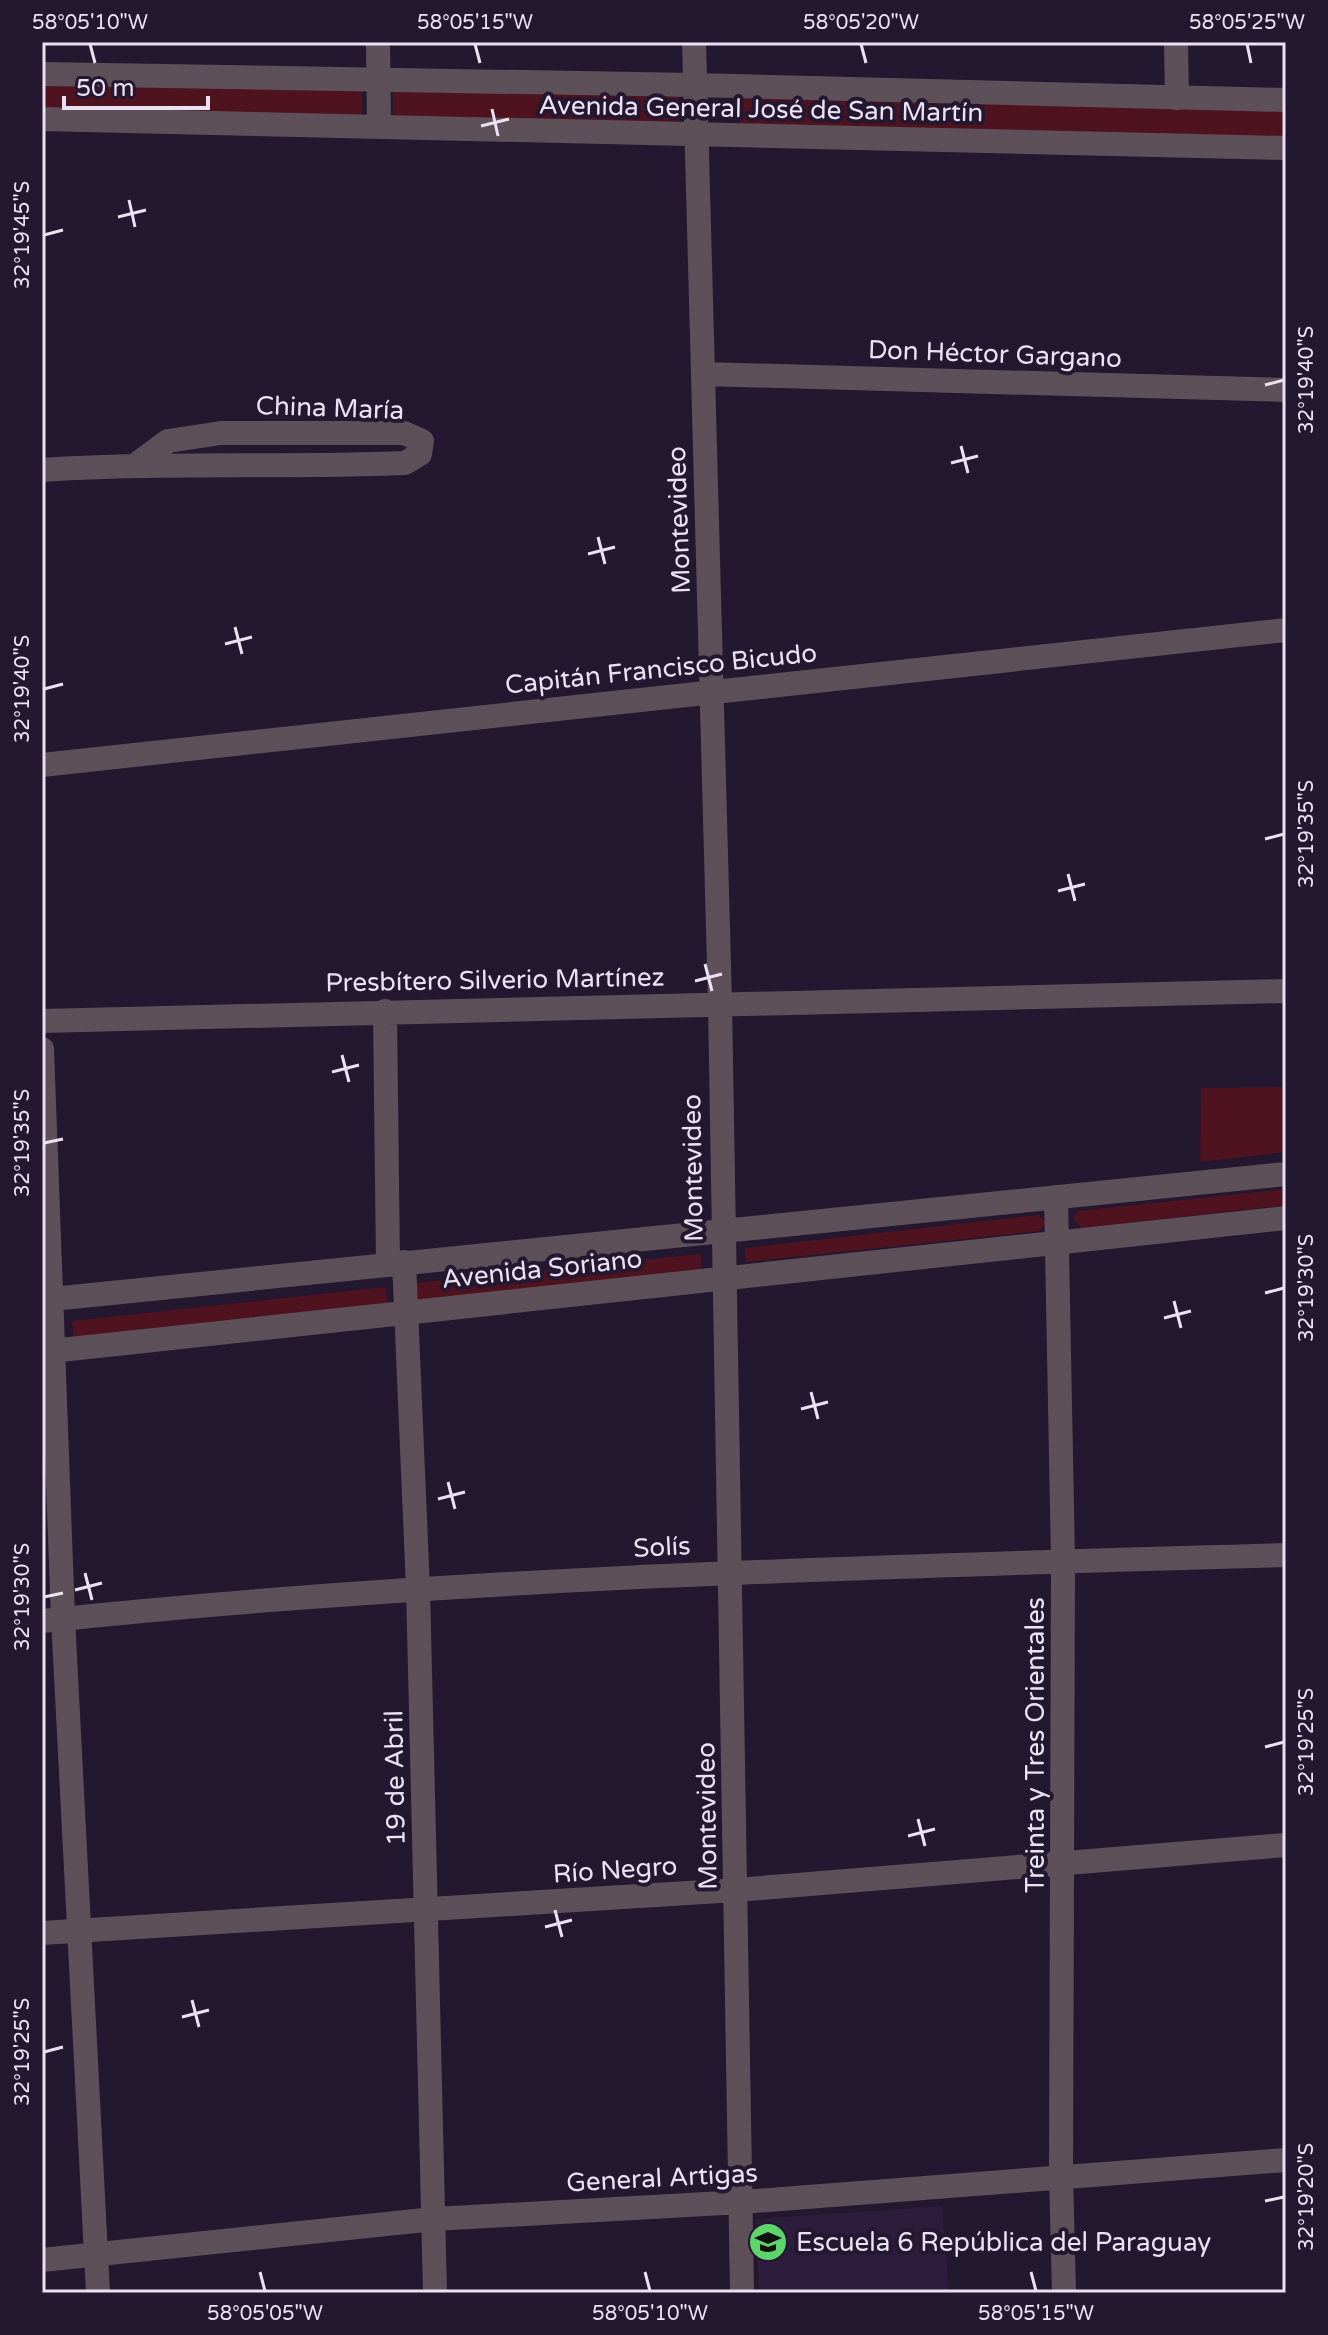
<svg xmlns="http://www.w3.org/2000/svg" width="1328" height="2335" viewBox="0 0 1328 2335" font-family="'Varela Round',sans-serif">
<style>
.built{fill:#2d1c3b}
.green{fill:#4e131e}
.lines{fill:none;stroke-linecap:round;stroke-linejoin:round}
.minor{stroke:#5e5059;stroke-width:24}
.ticks{fill:none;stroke:#eae1f2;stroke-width:3}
.labels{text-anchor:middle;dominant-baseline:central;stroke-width:8;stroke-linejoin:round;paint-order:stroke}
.street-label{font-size:26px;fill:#eae1f2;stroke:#241730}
.poi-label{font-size:26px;fill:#eae1f2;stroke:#241730;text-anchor:start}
.neatline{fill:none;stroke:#eae1f2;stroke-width:3}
.ticks-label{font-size:20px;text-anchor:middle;fill:#eae1f2}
</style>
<rect width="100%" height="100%" fill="#241730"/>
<!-- built -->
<path class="built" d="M 942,2206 L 949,2293 L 759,2293 L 756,2219 Z"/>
<!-- green -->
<path class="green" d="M 42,83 L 362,89 L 362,119 L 42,113 Z
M 393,90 L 679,96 L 680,126 L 393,120 Z
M 741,97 L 1286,107 L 1286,138 L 740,127 Z
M 1286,1087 L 1286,1152 L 1200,1162 L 1201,1088 Z
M 1286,1189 L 1286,1205 L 1081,1228 L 1073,1218 L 1078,1211 Z
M 1039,1215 L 1045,1222 L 1040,1231 L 746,1262 L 745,1248 Z
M 701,1254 L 702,1272 L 417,1301 L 415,1283 Z
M 386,1287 L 388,1306 L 74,1339 L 72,1321 Z"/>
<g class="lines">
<!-- minor -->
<path class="minor" d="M 378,42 L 379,127
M 694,42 L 720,1002 L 742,2293
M 1176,42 L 1177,98
M 42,74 L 695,85 L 1286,100
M 42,119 L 1286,148
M 703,374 L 1286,390
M 42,470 C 163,462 284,468 405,463 L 420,454 L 422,441 L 404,433 L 221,433 L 168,441 L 137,464
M 42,765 L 1286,630
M 385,1011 L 388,1263
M 42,1021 L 1286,991
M 42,1049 L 63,1618 L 98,2293
M 1056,1197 L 1063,1561 L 1061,2175 L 1064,2293
M 404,1262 L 418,1588 L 435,2293
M 42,1300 L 1286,1174
M 42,1352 L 1286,1218
M 42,1621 C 456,1577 871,1567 1286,1555
M 42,1933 L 736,1890 L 1286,1845
M 42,2260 L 434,2219 L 742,2202 L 1286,2160"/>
</g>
<!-- ticks -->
<path class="ticks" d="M 90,44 L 95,63M 475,44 L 480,63M 861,44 L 866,63M 1247,44 L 1251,63M 492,109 L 498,136M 481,126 L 509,119M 129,200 L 135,227M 118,217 L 146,210M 44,235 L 63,230M 1265,385 L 1284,380M 961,446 L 968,473M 951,463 L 978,456M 598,537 L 605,564M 588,554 L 615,547M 235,627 L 242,654M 225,644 L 252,637M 44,689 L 63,684M 1265,839 L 1284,834M 1068,874 L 1075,901M 1058,891 L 1085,884M 705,964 L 712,991M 695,981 L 722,974M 342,1055 L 349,1082M 332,1072 L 359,1065M 44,1143 L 63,1139M 1265,1293 L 1284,1288M 1174,1301 L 1181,1328M 1164,1318 L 1191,1311M 811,1392 L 818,1419M 801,1409 L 828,1402M 448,1482 L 455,1509M 438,1499 L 465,1492M 85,1573 L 92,1600M 75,1590 L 102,1583M 44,1597 L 63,1593M 1265,1747 L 1284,1742M 918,1819 L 925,1846M 908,1836 L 935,1829M 555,1910 L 562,1937M 545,1927 L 572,1920M 192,2000 L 199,2027M 182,2017 L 209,2010M 44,2052 L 63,2047M 1265,2201 L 1284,2197M 260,2272 L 265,2291M 645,2272 L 650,2291M 1031,2272 L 1036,2291"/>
<!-- icons -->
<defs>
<g id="school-disc" transform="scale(2)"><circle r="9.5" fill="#5cd56d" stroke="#241730"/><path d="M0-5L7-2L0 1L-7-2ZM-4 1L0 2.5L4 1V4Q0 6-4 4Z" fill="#111"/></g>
</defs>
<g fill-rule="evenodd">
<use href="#school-disc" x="768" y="2242"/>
</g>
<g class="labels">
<!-- street labels -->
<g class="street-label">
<text transform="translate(761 109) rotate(1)">Avenida General José de San Martín</text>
<text transform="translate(995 354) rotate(2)">Don Héctor Gargano</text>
<text transform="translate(330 408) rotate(2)">China María</text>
<text transform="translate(679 520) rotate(-92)">Montevideo</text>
<text transform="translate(661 669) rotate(-6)">Capitán Francisco Bicudo</text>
<text transform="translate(495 980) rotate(-1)">Presbítero Silverio Martínez</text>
<text transform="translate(693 1168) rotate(-91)">Montevideo</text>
<text transform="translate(542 1269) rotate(-6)">Avenida Soriano</text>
<text transform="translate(662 1547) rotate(-3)">Solís</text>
<text transform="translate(1035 1745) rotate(-90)">Treinta y Tres Orientales</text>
<text transform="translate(395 1778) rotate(-91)">19 de Abril</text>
<text transform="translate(707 1816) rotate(-91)">Montevideo</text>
<text transform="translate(615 1870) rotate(-4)">Río Negro</text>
<text transform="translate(662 2178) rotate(-3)">General Artigas</text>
</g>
<!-- poi labels -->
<g class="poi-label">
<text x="796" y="2242">Escuela 6 República del Paraguay</text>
</g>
</g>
<!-- border -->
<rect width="1328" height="2335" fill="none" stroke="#241730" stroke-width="88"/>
<!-- scale -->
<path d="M64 96v12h144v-12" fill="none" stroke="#eae1f2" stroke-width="4"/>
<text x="76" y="96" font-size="24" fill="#eae1f2" stroke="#241730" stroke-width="6" paint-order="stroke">50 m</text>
<rect x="44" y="44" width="1240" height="2247" class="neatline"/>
<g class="ticks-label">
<text x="90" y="29">58°05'10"W</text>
<text x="475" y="29">58°05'15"W</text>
<text x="861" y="29">58°05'20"W</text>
<text x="1247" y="29">58°05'25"W</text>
<text transform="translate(22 235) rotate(-90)" y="7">32°19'45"S</text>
<text transform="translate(1306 380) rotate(-90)" y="7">32°19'40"S</text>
<text transform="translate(22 689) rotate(-90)" y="7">32°19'40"S</text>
<text transform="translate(1306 834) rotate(-90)" y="7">32°19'35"S</text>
<text transform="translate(22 1143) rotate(-90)" y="7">32°19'35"S</text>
<text transform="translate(1306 1288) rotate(-90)" y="7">32°19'30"S</text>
<text transform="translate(22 1597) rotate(-90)" y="7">32°19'30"S</text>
<text transform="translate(1306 1742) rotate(-90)" y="7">32°19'25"S</text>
<text transform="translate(22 2052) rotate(-90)" y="7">32°19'25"S</text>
<text transform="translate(1306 2197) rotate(-90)" y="7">32°19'20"S</text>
<text x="265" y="2320">58°05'05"W</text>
<text x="650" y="2320">58°05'10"W</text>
<text x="1036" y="2320">58°05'15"W</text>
</g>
</svg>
